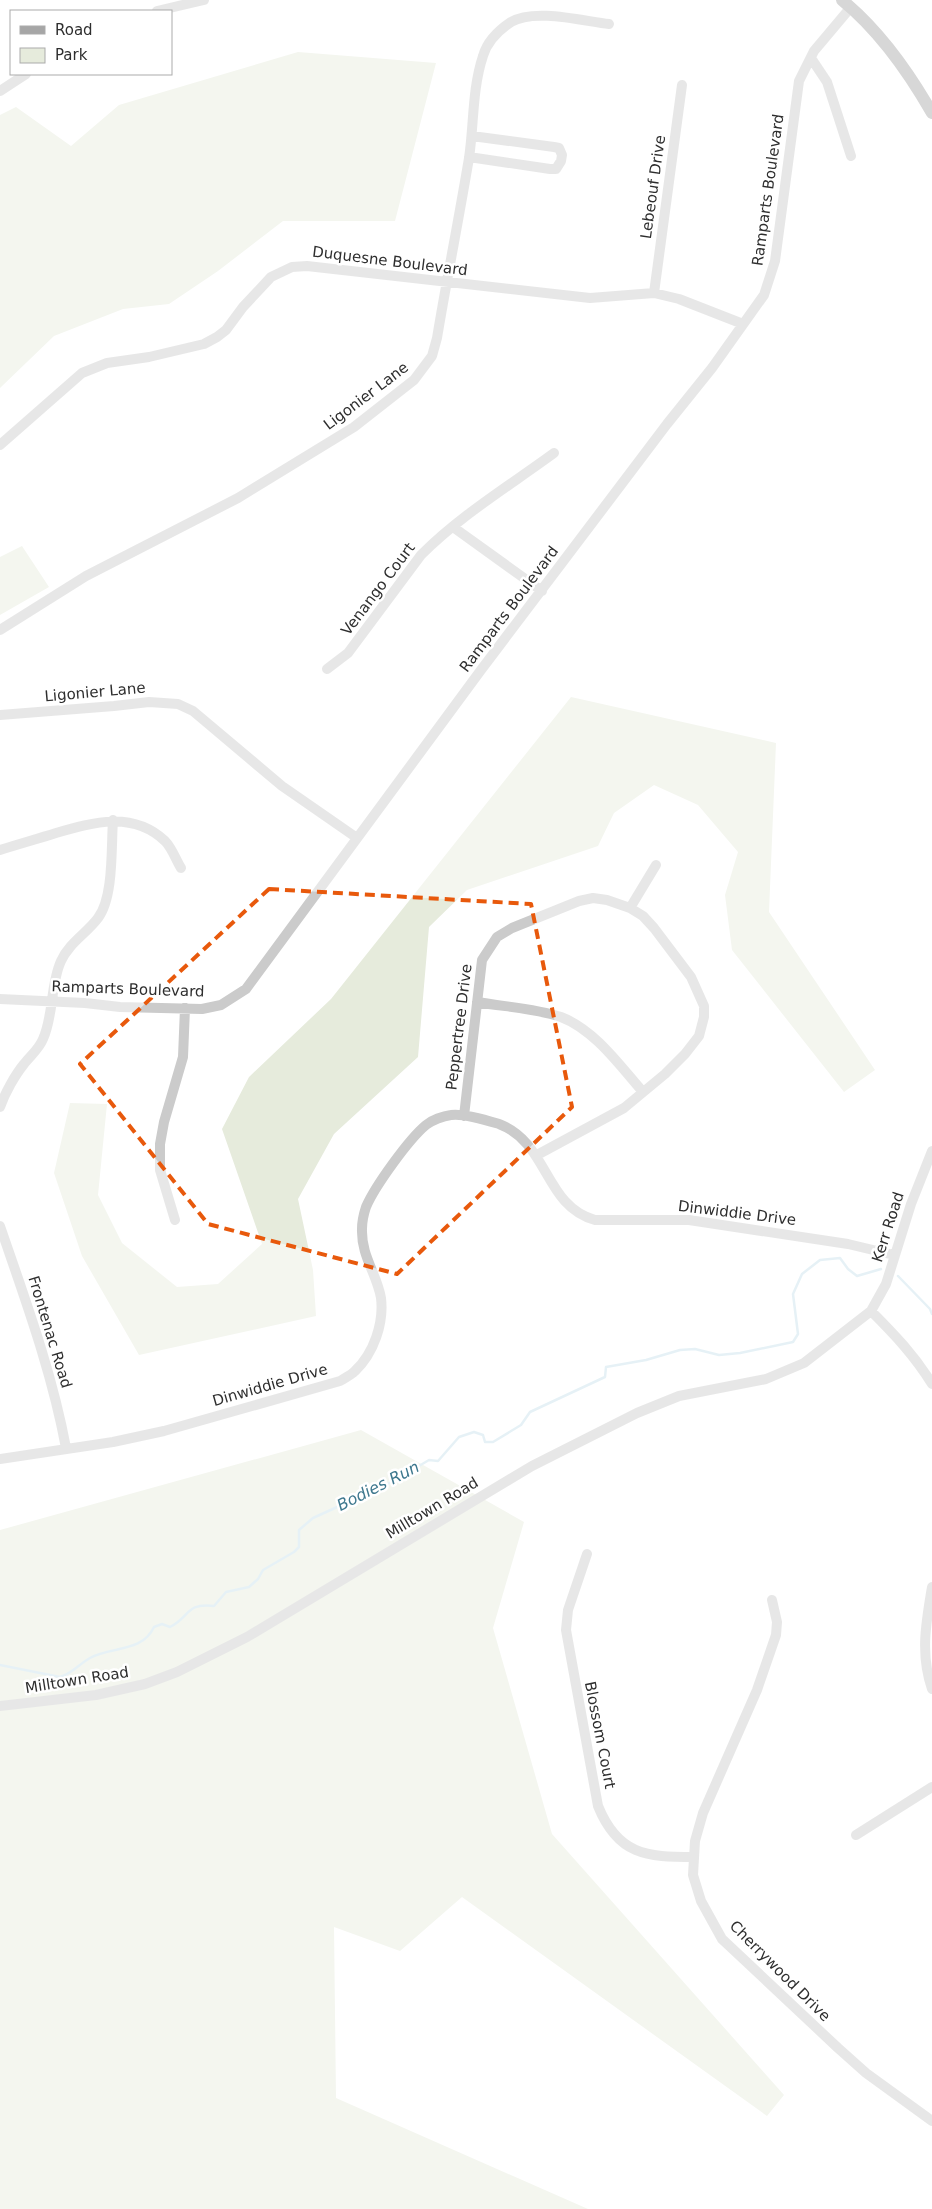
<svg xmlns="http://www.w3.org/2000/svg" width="932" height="2209" viewBox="0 0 932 2209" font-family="'DejaVu Sans',sans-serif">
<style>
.green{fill:#e6ebdc}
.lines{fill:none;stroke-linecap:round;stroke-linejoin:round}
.stream{stroke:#c8e1eb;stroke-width:2.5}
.minor{stroke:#cbcbcb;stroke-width:10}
.major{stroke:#a6a6a6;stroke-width:12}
.marked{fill:none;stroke:#e8590c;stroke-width:4;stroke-dasharray:10 6;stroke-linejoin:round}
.labels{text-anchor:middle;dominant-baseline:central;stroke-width:5;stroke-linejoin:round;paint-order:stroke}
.street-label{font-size:15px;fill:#2e2e2e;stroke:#fff}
.water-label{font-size:16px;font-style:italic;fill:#3e788e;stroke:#fff}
</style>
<rect width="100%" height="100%" fill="#fff"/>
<!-- green -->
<path class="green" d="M 298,52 L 436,63 L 395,221 L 283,221 L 218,271 L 169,304 L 123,309 L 54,336 L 0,388 L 0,115 L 16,107 L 71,146 L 119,105 Z
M 22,546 L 49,587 L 0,615 L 0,557 Z
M 571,697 L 776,743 L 769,912 L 875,1070 L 844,1092 L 732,950 L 725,895 L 738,852 L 698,805 L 654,785 L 614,813 L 598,846 L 467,890 L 429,927 L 418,1057 L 334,1134 L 298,1199 L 313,1270 L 316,1316 L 139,1355 L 82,1256 L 54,1173 L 70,1103 L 107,1104 L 98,1195 L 122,1243 L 177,1287 L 218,1284 L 262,1244 L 222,1129 L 249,1077 L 331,999 Z
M 361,1430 L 524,1522 L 493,1628 L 552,1834 L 784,2095 L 767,2116 L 462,1897 L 400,1951 L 334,1927 L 336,2098 L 588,2209 L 0,2209 L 0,1530 Z"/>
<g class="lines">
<!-- stream -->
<path class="stream" d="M 898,1276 L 930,1309 L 932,1314
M 0,1665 L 60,1677 C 72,1674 79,1664 90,1658 C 111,1646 142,1653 154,1627 L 162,1624 L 170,1627 C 191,1616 185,1603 214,1606 L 226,1592 L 249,1587 L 258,1579 L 263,1570 L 294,1552 L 299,1547 L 299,1530 L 313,1518 L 392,1482 L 429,1460 L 438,1461 L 459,1437 L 474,1432 L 483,1435 L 485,1442 L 493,1442 L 521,1425 L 530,1412 L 605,1377 L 606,1367 L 646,1360 L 680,1350 L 695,1349 L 719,1355 L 740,1353 L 793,1342 L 798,1334 L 793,1294 L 802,1274 L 820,1260 L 840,1258 L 848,1269 L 857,1276 L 881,1269"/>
<!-- minor -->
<path class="minor" d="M 157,11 L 204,0
M 811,58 L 827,82 L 851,156
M 0,91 L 26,74
M 469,157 L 550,169 L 556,169 L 561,161 L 562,155 L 559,148 L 554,147 L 472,136
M 654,293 L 682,85
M 0,445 L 82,373 L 107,363 L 149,357 L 204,344 L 217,337 L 226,330 L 243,307 L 271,277 L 292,267 L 307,266 L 590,298 L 654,293 L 679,299 L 743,324
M 453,527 L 542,591
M 0,630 L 86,576 L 238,498 L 354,427 L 414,380 L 432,356 L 437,338 C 447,278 459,218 469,158 C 474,125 472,89 483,56 C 487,42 499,30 511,22 C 534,8 583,21 609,24
M 327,669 L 348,653 L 421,555 C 461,515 509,486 554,453
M 0,715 L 114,706 L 149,702 L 178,704 L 193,711 L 282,786 L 357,838
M 0,850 C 19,844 37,839 56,833 C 94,822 133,811 165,841 C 172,848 176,860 181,868
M 630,908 L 656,865
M 0,999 L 85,1003 L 120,1007 L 202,1009 L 221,1005 L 246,989 L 481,670 L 667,424 L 712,368 L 764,295 L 775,261 L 799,81 L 814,51 L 851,7
M 477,1002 C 505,1007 535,1008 561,1017 C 595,1030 620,1066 643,1092
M 0,1107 C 5,1093 15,1075 24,1064 C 31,1055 39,1049 43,1039 C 54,1015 50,985 61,961 C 69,943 87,933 98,918 C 114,897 111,847 113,820
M 464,1116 L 482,960 L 497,937 L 512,928 L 579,901 L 593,898 L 607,900 L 630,908 L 643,916 L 654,928 L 691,977 L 704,1006 L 704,1017 L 699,1036 L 685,1054 L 665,1074 L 624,1108 L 537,1155
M 175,1220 L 160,1170 L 160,1144 L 164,1122 L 183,1057 L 185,1008
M 0,1226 C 25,1299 52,1372 66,1448
M 871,1311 C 894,1334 915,1356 932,1384
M 0,1459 L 113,1442 L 164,1431 L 340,1381 C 345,1378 351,1375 355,1371 C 374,1353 384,1323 381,1298 C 377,1274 361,1256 362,1229 C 362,1223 364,1213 366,1207 C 375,1186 409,1139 426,1125 C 432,1120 443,1116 451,1115 C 464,1113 486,1120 499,1124 C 549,1143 544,1206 595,1220 L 689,1220 L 848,1244 L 894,1255
M 587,1554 L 568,1610 L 566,1630 L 598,1806 C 618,1855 646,1857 694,1857
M 932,1587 C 926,1623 920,1654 932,1689
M 772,1600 L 777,1622 L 776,1635 L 757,1690 L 703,1813 L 695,1841 L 693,1875 L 701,1901 L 722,1939 L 838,2048 L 866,2073 L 932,2121
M 0,1706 L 96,1695 L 145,1684 L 177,1672 L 247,1637 L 532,1466 L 637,1413 L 679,1396 L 766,1379 L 804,1363 L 871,1311 L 886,1284 L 911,1204 L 932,1151
M 856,1835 L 932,1787"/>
<!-- major -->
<path class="major" d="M 842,0 C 880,31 908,71 932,113"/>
</g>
<!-- marked area -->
<path d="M0 0H932V2209H0ZM 269,889 L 531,904 L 572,1107 L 397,1274 L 208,1224 L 80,1064 Z" fill="#fff" fill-opacity=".55" fill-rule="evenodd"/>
<path class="marked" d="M 269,889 L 531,904 L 572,1107 L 397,1274 L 208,1224 L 80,1064 Z"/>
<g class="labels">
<!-- street labels -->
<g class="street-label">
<text transform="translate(653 187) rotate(-82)">Lebeouf Drive</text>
<text transform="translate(768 190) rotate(-82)">Ramparts Boulevard</text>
<text transform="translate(390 261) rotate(7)">Duquesne Boulevard</text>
<text transform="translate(366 396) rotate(-37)">Ligonier Lane</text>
<text transform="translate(378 589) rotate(-53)">Venango Court</text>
<text transform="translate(509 609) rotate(-53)">Ramparts Boulevard</text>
<text transform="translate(95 692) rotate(-5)">Ligonier Lane</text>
<text transform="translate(128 989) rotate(2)">Ramparts Boulevard</text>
<text transform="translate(459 1027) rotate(-83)">Peppertree Drive</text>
<text transform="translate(737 1213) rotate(7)">Dinwiddie Drive</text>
<text transform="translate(888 1227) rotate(-72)">Kerr Road</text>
<text transform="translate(50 1332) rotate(73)">Frontenac Road</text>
<text transform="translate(270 1385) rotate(-16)">Dinwiddie Drive</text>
<text transform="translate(432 1508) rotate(-31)">Milltown Road</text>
<text transform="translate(77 1680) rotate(-9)">Milltown Road</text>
<text transform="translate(600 1735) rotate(79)">Blossom Court</text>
<text transform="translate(780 1971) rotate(45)">Cherrywood Drive</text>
</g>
<!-- water labels -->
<g class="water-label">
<text transform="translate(378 1486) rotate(-27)">Bodies Run</text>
</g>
</g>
<!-- legend -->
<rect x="10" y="10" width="162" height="65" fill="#ffffff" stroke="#ababab"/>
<rect x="20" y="26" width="25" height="8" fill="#a6a6a6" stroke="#ababab"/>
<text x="55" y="35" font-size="15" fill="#2e2e2e">Road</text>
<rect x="20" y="48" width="25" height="15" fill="#e6ebdc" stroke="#ababab"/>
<text x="55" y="60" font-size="15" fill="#2e2e2e">Park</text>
</svg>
